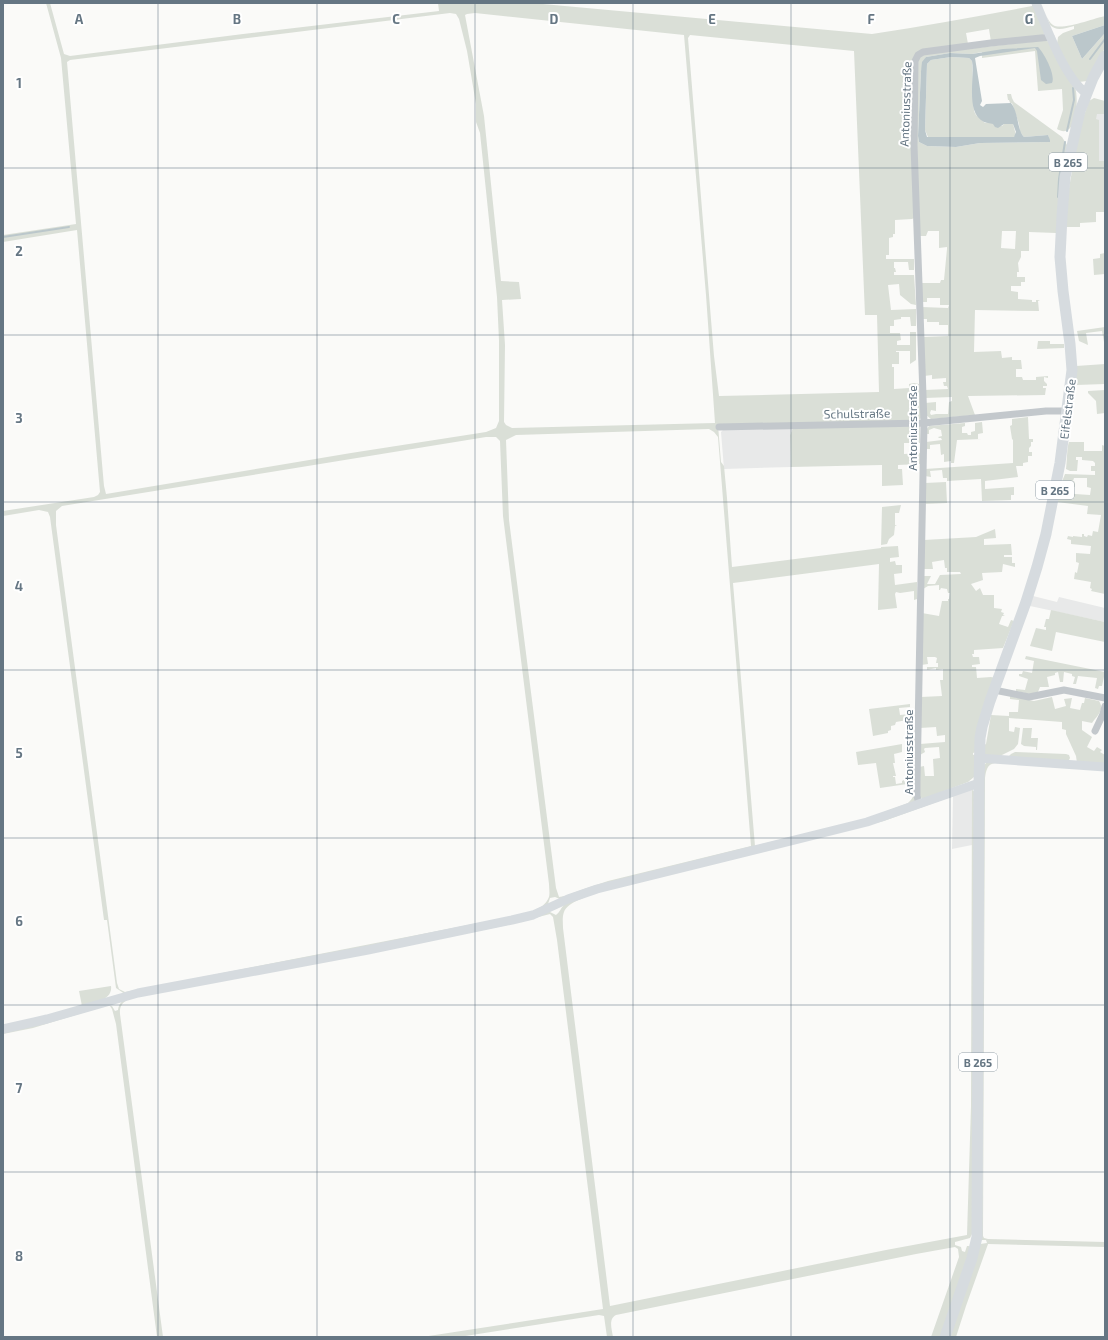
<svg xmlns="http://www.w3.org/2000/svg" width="1108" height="1340" viewBox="0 0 1108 1340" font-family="'Exo 2',sans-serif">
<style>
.built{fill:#e8e9e9}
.green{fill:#dadfd7;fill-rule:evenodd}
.water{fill:#bbc7cb;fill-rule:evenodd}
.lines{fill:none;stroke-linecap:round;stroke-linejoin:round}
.stream{stroke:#bbc7cb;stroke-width:2}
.street{stroke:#c3c8cc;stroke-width:7}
.secondary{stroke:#d6dbdf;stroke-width:9}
.primary{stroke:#d6dbdf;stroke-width:11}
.grid{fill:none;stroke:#657683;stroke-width:1;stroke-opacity:0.55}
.labels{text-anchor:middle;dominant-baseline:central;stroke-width:4;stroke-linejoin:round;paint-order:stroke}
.shield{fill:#fff;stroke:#939fa8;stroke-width:1}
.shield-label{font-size:11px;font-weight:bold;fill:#657683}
.street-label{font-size:12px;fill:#657683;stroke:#fff}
.grid-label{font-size:13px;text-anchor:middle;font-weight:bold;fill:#657683;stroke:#fff;stroke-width:4;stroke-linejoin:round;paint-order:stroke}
</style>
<rect width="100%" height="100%" fill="#fafaf8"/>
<!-- built -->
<path class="built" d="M 1105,101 L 1105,166 L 1077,157 L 1083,132 Z
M 793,428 L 790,435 L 791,467 L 724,469 L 721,432 L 724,429 Z
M 1033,596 L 1057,602 L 1059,597 L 1105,608 L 1105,622 L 1030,606 Z
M 972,789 L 972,845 L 952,849 L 953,796 Z"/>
<!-- green -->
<path class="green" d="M 46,3 L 50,3 L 64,54 L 70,56 L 243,34 L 439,11 L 438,3 L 532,3 L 872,34 C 926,26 979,16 1032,6 L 1032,3 L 1034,3 L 1045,29 L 1045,33 L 1040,37 L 991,42 L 989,29 L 966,33 L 968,44 L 921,51 L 916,55 L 913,60 L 912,131 L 914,218 L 912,219 L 895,220 L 895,234 L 893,234 L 893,237 L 889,238 L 889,255 L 886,255 L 886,259 L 914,259 L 914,270 L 909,270 L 908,262 L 894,262 L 894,268 L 895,268 L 896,272 L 894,272 L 894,275 L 914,275 L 916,305 L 911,304 L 900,295 L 899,284 L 888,285 L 891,310 L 916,309 L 916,326 L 911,326 L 910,317 L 901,317 L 901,319 L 894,320 L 894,326 L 890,326 L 890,333 L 900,333 L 901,340 L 897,341 L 897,345 L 910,345 L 910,332 L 916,332 L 916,360 L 910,364 L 910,351 L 896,351 L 896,352 L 899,352 L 899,364 L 892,364 L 892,367 L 894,367 L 894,389 L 909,388 L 909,384 L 914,383 L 919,384 L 920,391 L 921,391 L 922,417 L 919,420 L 913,421 L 718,425 L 721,462 L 724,466 L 727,498 L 732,567 L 881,548 L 882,507 L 901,505 L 899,513 L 895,513 L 895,525 L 897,526 L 895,526 L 894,535 L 889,539 L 887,544 L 881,545 L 881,547 L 898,546 L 899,557 L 890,558 L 890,562 L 895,561 L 896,565 L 902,565 L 902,573 L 894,574 L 895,585 L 917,582 L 917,599 L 914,600 L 914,591 L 900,593 L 896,592 L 895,594 L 897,608 L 878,610 L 879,564 L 733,583 L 755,846 L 869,818 L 908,803 C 915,797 915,792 914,783 L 880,788 L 876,763 L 858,765 L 856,752 L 902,744 L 902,752 L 894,754 L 895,763 L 893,763 L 896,776 L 893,776 L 893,777 L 895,777 L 896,784 L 902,783 L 902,781 L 904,780 L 905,783 L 915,782 L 916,800 L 913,803 L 867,820 L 588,889 L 560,899 L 555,897 L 550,898 L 548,904 L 541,909 L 514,918 L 386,944 L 171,984 L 125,994 L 116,988 L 107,920 L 104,920 L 50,517 L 48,512 L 39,510 L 3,516 L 3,511 L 94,497 L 98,495 L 100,492 L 77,230 L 3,242 L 3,235 L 76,224 L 61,58 ZM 450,13 L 456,14 L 459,19 L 467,51 L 476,104 L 476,122 L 480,133 L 497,297 L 499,341 L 499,421 L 496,428 L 486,432 L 351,453 L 106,494 L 104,486 L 67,62 L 70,60 ZM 475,13 L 684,35 L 706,295 L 715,423 L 512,428 L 506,425 L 504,422 L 505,345 L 502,300 L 521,299 L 519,282 L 501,281 L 484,116 L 465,15 L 467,14 ZM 690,35 L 854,51 L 865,315 L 877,315 L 879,392 L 719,396 L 714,356 L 688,38 ZM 709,429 L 714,432 L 718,437 L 751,846 L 608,881 L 584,889 L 565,896 L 559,897 L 556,888 L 509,520 L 506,440 L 516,435 ZM 486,437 L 496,437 L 500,441 L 503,516 L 549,884 C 549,888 550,893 549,897 C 543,913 518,915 504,918 L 125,992 L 119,989 L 117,983 L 56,525 L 56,511 L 62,506 Z
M 1041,3 C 1044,9 1047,21 1053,25 C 1061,31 1095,18 1105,16 L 1105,25 L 1072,36 L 1082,59 L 1105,33 L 1105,48 L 1087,81 L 1079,82 L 1076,80 L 1057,44 L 1058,37 L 1063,33 L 1074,29 L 1074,26 C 1065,28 1057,32 1050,25 Z
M 1047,40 L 1075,87 C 1079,99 1077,141 1057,129 L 1063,110 L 1062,89 L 1038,91 L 1035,51 L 982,58 L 982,52 L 972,54 L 950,53 L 926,57 L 921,71 L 918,136 L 919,142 L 927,146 L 956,147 L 980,143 L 1050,142 L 1048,135 L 1024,137 L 1020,132 L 1019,124 L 1012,103 L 1010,103 L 1009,100 L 1008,100 L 1007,94 L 1011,94 L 1012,98 L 1014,102 L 1062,137 L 1067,145 L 1056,233 L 1029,232 L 1029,251 L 1021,251 L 1021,257 L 1018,263 L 1019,272 L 1017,272 L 1017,277 L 1025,277 L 1025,282 L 1021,282 L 1021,286 L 1011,286 L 1011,291 L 1018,292 L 1018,299 L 1032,300 L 1032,302 L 1036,302 L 1036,300 L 1040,300 L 1038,301 L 1039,311 L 975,310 L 974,352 L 1001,351 L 1002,358 L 1012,357 L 1012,360 L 1021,360 L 1022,369 L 1016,369 L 1016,377 L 1022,377 L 1023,380 L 1036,380 L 1036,377 L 1048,376 L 1048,378 L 1044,377 L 1044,381 L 1047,384 L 1047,386 L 1043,386 L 1043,388 L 1046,388 L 1045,395 L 968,396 L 975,415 L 931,419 L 926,415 L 925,403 L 936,402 L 936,411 L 931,410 L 930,413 L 931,415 L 936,414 L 948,414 L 949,402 L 952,401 L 952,397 L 925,398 L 925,390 L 948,389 L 947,386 L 944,386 L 943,382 L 946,382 L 946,378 L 932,379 L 932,375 L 924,376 L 923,337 L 948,336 L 948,325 L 939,325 L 939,322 L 927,322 L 927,319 L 922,319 L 922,307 L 948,308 L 949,305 L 940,305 L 940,298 L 927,298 L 927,302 L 923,302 L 922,300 L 922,283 L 940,283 L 941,280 L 944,280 L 947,249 L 947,247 L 939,248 L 939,231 L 928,231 L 926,236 L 920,236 L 918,228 L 916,62 L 922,54 ZM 1002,231 L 1016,231 L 1015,249 L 1001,248 Z
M 951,57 L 969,58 L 972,61 L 974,111 L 976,115 L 985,123 L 989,122 L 1002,126 L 1004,124 L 1013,124 L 1016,135 L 1014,137 L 928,137 L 925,130 L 927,64 L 931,60 Z
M 1094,98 L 1105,101 L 1105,114 L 1097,114 L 1096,119 L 1099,120 L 1099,161 L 1105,161 L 1105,212 L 1096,212 L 1096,222 L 1080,223 L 1080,227 L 1066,227 L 1067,200 L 1079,130 L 1089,101 Z
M 1105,253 L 1105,274 L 1094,275 L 1093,259 L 1100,258 L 1100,254 Z
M 1105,327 L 1105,342 L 1104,342 L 1102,331 L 1086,333 L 1088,345 L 1079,341 L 1077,331 Z
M 1038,341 L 1050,341 L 1050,344 L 1064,344 L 1064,348 L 1037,349 Z
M 1105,364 L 1105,384 L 1076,385 L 1076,366 Z
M 1105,390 L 1105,413 L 1097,414 L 1096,401 L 1088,393 L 1088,391 Z
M 1028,417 L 1029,439 L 1033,439 L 1033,442 L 1031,442 L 1031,446 L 1029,448 L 1029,452 L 1032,452 L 1032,456 L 1028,456 L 1028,462 L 1023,463 L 1023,466 L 1016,466 L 1018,477 L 985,481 L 985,489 L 1014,487 L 1014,495 L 1011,495 L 1011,500 L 982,501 L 981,479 L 947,481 L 947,478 L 943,478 L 942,470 L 930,471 L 931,477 L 925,476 L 925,469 L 1013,463 L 1013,440 L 1012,439 L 1010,426 L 1012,425 L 1012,419 Z
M 982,422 L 983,433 L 978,434 L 978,439 L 982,439 L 957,440 L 954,463 L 951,463 L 951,461 L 944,462 L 944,454 L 941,455 L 940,444 L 930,445 L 930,449 L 926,449 L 926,442 L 942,440 L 941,438 L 939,438 L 938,437 L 942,436 L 941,430 L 934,428 L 929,430 L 929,434 L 926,434 L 926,430 L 929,426 L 965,423 L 965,426 L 962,427 L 962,433 L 967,433 L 968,435 L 971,435 L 971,432 L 975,431 L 975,423 Z
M 920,426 L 920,443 L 904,443 L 904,454 L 920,453 L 920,464 L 898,465 L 898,469 L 902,469 L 903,485 L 882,486 L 882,465 L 791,467 L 790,435 L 793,428 Z
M 1069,442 L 1084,442 L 1084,451 L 1102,451 L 1102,445 L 1105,446 L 1105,594 L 1091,591 L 1092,589 L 1090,588 L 1091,582 L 1074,579 L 1075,572 L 1077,573 L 1079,563 L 1076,562 L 1076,553 L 1090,554 L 1091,546 L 1071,544 L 1071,540 L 1067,539 L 1068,536 L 1073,537 L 1073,536 L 1082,537 L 1082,534 L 1084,534 L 1084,536 L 1087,537 L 1088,535 L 1092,536 L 1093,531 L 1098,532 L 1101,515 L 1087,514 L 1088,506 L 1057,502 L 1060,489 L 1075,494 L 1090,495 L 1091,488 L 1087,487 L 1087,478 L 1074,478 L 1073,481 L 1075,482 L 1075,487 L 1061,484 L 1065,474 L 1095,475 L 1095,471 L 1091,471 L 1091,466 L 1095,466 L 1095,463 L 1093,461 L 1082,460 L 1082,457 L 1076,457 L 1076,460 L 1078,460 L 1077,471 L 1070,471 L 1066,469 C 1067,462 1067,446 1069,442 Z
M 946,482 L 947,503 L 925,504 L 925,483 Z
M 995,529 L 996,538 L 984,539 L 984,545 L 1011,544 L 1012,555 L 1004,555 L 1004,557 L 1012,557 L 1012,563 L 1015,563 L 1015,567 L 1003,564 L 1002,572 L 982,573 L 983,580 L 971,584 L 976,591 L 980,588 L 983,595 L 994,595 L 994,608 L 1002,609 L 1001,612 L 1004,613 L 1003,615 L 1005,616 L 1002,616 L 999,624 L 1008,627 L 1011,620 L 1014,621 L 1003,648 L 974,650 L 974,654 L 972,654 L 973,657 L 979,657 L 980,664 L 972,665 L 972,667 L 976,667 L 977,678 L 991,677 L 995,678 L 976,752 L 973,753 L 973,755 L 976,754 L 974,777 L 968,782 L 923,799 L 920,797 L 919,767 L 924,766 L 925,776 L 934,776 L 933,759 L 940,758 L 939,747 L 925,748 L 924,749 L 925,752 L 920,755 L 920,744 L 945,742 L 945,735 L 937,736 L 936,727 L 920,728 L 921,697 L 942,696 L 940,680 L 943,680 L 943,669 L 936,670 L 936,668 L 927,670 L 927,667 L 938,667 L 938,663 L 936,663 L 937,658 L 935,657 L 927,657 L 928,664 L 921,665 L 922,613 L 939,616 L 942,601 L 948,601 L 948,599 L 949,599 L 950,593 L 948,593 L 947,589 L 941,588 L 940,590 L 939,590 L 939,585 L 928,586 L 923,589 L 923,576 L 931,576 L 927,584 L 935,584 L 940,575 L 961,574 L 960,572 L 947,572 L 947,568 L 945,568 L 944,560 L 932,562 L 933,569 L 923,569 L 924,540 L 976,537 Z
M 1051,610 L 1105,622 L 1105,642 L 1056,632 L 1052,651 L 1030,646 L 1036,628 L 1046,630 L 1046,627 L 1044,627 L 1046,619 L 1049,619 Z
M 1026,656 L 1105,672 L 1102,686 L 1099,686 L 1098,689 L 1095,688 L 1097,678 L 1078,676 L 1076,684 L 1073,684 L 1075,677 L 1072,676 L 1072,674 L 1064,672 L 1063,682 L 1060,682 L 1058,672 L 1055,673 L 1055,675 L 1047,677 L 1049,687 L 1040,687 L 1038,692 L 1030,694 L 1016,691 L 1016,689 L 1025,690 L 1028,679 L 1019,676 L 1019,674 L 1022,674 L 1023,671 L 1032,673 L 1034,661 L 1025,659 Z
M 1010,696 L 1034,701 L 1052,697 L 1055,709 L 1066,706 L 1064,699 L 1072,698 L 1070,708 L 1080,710 L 1082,703 L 1084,703 L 1085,698 L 1099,701 C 1105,710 1097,716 1092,723 L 1082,721 L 1082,730 L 1092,737 L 1087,747 L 1094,751 L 1097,747 L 1102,750 L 1100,752 L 1105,755 L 1105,766 L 1077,763 L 1076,756 L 1066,734 L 1066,730 L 1062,729 L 1062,722 L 1009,718 L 1009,731 L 1014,732 L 1015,727 L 1020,728 L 1018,744 L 1014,749 L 998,757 L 991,757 L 984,754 L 984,745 L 986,744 L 991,715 L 1009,716 L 1009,712 L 1018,712 L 1019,700 L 1010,699 Z
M 910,704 L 910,707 L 899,708 L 900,715 L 910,714 L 910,717 L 914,716 L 914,725 L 908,728 L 907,720 L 896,722 L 895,725 L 891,726 L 891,730 L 888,731 L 888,733 L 873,736 L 869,709 Z
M 1023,728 L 1032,728 L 1031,738 L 1038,738 L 1037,750 L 1036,750 L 1036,747 L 1024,746 L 1021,744 Z
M 1015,752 L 1066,754 L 1069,755 L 1070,758 L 1068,762 L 1009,756 L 1011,754 Z
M 986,763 L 995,763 C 987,764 986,771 985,778 L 983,1236 L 984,1238 L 988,1239 L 1105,1242 L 1105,1247 L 988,1244 L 966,1306 L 956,1337 L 949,1337 L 980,1244 L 987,1243 L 986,1240 L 982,1240 L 984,765 Z
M 970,788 L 976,793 L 973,1232 L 970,1238 L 955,1242 L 955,1245 L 961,1247 L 962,1251 L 965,1252 L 967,1246 L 969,1246 L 971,1251 L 941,1337 L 931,1337 L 959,1257 L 958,1249 L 955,1247 L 916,1254 L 616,1315 C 608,1319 612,1330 613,1337 L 607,1337 L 604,1316 L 599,1315 L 459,1337 L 422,1337 L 603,1309 L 557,940 L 553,917 L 550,914 L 512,924 L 354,956 L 141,996 C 130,999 119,1000 120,1014 L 163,1337 L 157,1337 L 116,1024 L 112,1009 L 110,1006 L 105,1006 L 33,1028 L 3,1034 L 3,1032 L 44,1022 L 105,1005 L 112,1006 L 115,1011 L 118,1010 C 120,997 132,997 143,994 L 361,954 L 512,922 L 546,912 L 550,912 L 556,915 C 560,912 560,909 564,905 C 571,899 581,897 589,893 L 851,828 L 889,817 L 954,793 L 956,795 L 884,821 L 600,892 C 591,895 567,902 564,912 C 562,917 563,923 563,928 L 610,1306 L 886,1250 L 967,1235 L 971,1106 L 972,789 L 960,793 L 961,791 Z
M 111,986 C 113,1001 93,1002 82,1006 L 79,991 Z"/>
<!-- water -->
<path class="water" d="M 1105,25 L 1105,33 L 1082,59 L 1072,36 Z
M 1038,47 C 1044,53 1056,75 1052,83 L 1046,84 L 1041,80 L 1037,51 L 1035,48 L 980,56 L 975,58 L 982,101 L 980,105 L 983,107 L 986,104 L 1011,103 C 1019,113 1017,131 1024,137 L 1048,135 L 1050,140 L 1050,142 L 980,143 L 956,147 L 927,146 L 919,142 L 918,136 L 921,71 L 922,62 L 926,57 L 950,53 L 972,54 L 1003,49 ZM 951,57 L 969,58 L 972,61 C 975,78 965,113 984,122 C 986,123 990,123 993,124 L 995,127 L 998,128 L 1004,124 L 1013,124 L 1016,132 L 1014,137 L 927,137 L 925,130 L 927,64 L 931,60 Z"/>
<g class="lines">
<!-- stream -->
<path class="stream" d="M 1090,59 L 1105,39
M 1067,131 L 1074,100 L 1073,88
M 1058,197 L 1059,179 L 1065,142
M 3,237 L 69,227"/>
<!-- street -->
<path class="street" d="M 719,427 L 924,423 L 1046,411 L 1067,411
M 994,690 L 1029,697 L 1064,690 L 1105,698
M 1095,731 L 1103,714 L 1105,706
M 919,804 L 917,796 L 917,782 L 924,423 L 914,145 L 915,61 L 918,55 L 923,52 L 991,43 L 1051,37"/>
<!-- secondary -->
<path class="secondary" d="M 1036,3 C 1047,28 1064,77 1086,93
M 979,758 L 1105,767
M 3,1029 L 47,1019 L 138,993 L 368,950 L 512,920 L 533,915 L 568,899 L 597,889 L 867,822 L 979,783"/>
<!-- primary -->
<path class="primary" d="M 945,1337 L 972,1258 L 977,1237 L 979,783 L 980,738 L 982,727 L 990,701 L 1026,602 L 1037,567 L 1046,534 L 1060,463 L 1072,370 L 1070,344 L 1063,291 L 1060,257 L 1062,216 L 1065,177 L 1080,111 L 1093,78 L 1105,56"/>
</g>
<!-- grid -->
<path class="grid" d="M 158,3 L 158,1337M 317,3 L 317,1337M 475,3 L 475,1337M 633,3 L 633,1337M 791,3 L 791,1337M 950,3 L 950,1337M 3,168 L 1105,168M 3,335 L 1105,335M 3,502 L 1105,502M 3,670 L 1105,670M 3,838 L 1105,838M 3,1005 L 1105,1005M 3,1172 L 1105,1172"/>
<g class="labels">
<!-- shield labels -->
<g class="shield">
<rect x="1049" y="153" width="38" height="18" rx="3"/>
<rect x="1036" y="481" width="38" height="18" rx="3"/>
<rect x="959" y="1053" width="38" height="18" rx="3"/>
</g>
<g class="shield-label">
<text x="1068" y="162">B 265</text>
<text x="1055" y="490">B 265</text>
<text x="978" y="1062">B 265</text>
</g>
<!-- street labels -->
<g class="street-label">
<text transform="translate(905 104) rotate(-88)">Antoniusstraße</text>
<text transform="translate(1067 409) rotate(-83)">Eifelstraße</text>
<text transform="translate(857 413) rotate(-1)">Schulstraße</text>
<text transform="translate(912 428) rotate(-90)">Antoniusstraße</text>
<text transform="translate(908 752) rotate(-90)">Antoniusstraße</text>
</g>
</g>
<g class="grid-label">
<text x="79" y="24">A</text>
<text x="237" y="24">B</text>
<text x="396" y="24">C</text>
<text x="554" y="24">D</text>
<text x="712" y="24">E</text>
<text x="871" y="24">F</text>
<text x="1029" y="24">G</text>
<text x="19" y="88">1</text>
<text x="19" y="256">2</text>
<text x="19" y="423">3</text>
<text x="19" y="591">4</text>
<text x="19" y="758">5</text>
<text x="19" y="926">6</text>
<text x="19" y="1093">7</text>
<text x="19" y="1261">8</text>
</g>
<!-- border -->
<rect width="1108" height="1340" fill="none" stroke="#657683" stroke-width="8"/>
</svg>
